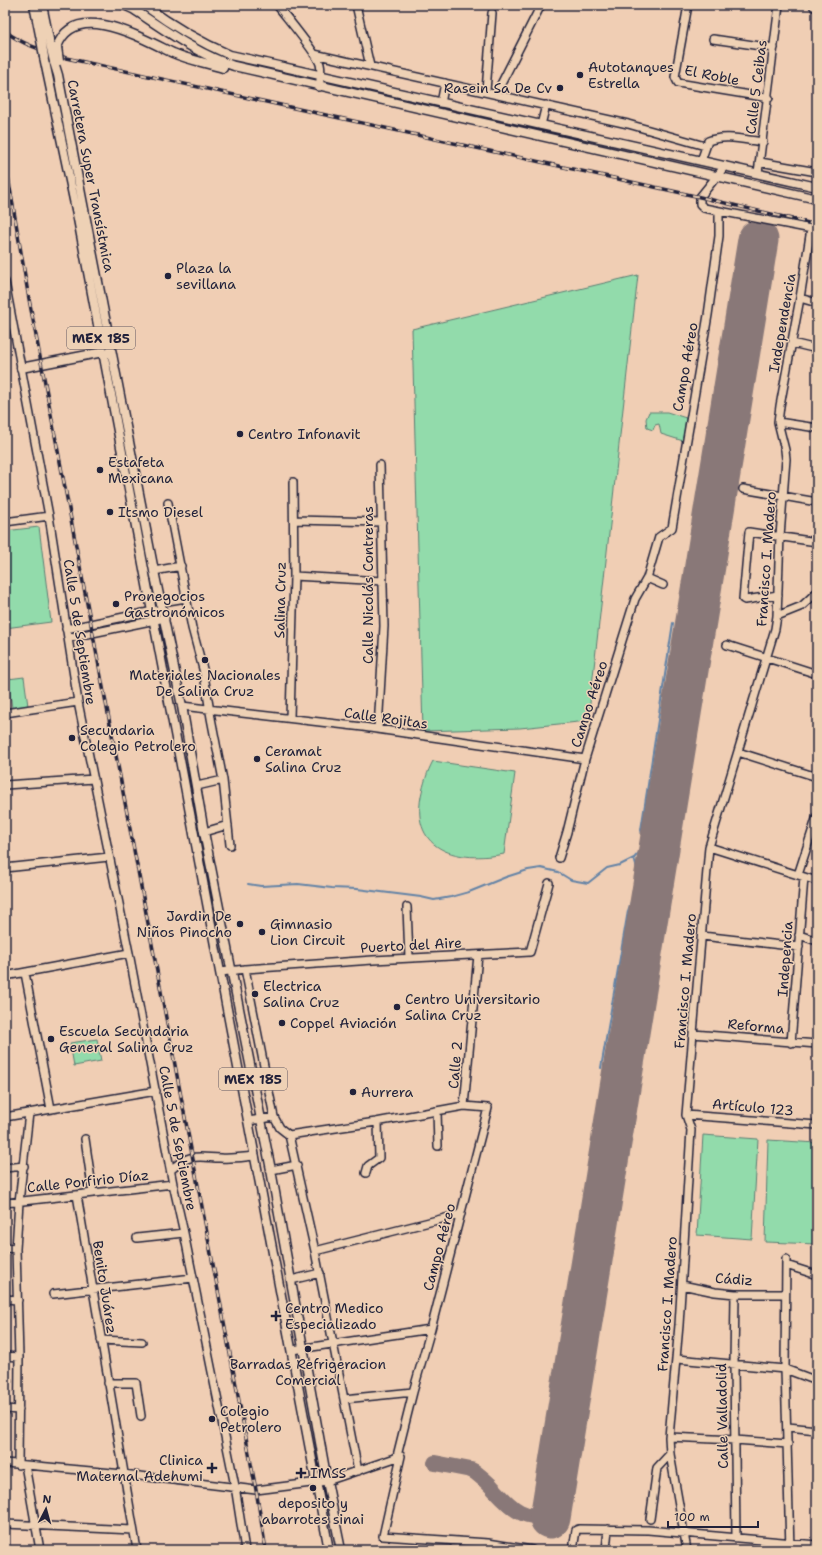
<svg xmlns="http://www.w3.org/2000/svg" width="822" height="1555" viewBox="0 0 822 1555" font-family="'Shantell Sans',sans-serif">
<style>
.green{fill:#92dbab;stroke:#5a7e73}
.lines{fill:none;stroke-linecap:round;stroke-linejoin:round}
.stream{stroke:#6483a6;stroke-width:2}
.taxiway{stroke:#897878;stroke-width:16}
.runway{stroke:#897878;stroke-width:41}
.minor-casing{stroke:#22223b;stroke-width:10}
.major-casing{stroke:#22223b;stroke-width:11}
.minor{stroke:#eed1b5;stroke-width:7}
.major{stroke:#eed1b5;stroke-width:8}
.rail-casing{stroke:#22223b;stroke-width:3.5}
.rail{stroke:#eed1b5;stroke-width:2;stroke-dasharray:6;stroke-linecap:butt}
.major-bridge-casing{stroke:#22223b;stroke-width:11;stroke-linecap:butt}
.major-bridge{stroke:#eed1b5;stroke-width:8}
.poi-dot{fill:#22223b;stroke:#eed1b5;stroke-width:1.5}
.labels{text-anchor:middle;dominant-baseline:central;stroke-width:3;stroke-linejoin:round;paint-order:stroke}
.shield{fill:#eed1b5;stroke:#5f5660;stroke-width:1}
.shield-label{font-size:13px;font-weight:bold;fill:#22223b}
.poi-label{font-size:14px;fill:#22223b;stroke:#eed1b5;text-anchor:start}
.street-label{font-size:14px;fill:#22223b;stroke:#eed1b5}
</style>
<rect width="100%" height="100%" fill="#f0ceb4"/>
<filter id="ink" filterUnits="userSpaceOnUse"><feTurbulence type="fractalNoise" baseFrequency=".025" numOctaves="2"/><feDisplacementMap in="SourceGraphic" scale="8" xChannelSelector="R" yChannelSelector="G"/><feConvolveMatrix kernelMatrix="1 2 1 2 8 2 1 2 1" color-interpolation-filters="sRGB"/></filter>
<g filter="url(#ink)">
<!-- green -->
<path class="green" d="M 638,275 L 588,721 L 520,728 L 423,731 L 412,329 Z
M 649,412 L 667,412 L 686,418 L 683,441 L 661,434 L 659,424 L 655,425 L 653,430 L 647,428 L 646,419 Z
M 39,527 L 51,622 L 5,628 L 5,531 Z
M 24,677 L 28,706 L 12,708 L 8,679 Z
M 433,761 L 515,773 L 504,854 C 459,863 411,852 421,796 C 424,783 427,772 433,761 Z
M 97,1039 L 101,1061 L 74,1066 L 70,1043 Z
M 703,1135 L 758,1139 L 752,1239 L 697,1235 Z
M 768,1140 L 817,1143 L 817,1244 L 765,1242 Z"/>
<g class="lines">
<!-- stream -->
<path class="stream" d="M 248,884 L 261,886 L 298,884 L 332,888 L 357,889 L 421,897 L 434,900 L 451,897 L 469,892 L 506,877 L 528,870 L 541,868 L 558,872 L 571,880 L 588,883 L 607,868 L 620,865 L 634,858
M 601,1068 L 628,911 L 635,889 L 640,881 L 634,858 C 646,845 645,847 641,830 L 673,623"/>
<!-- taxiway -->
<path class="taxiway" d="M 435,1463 L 471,1470 L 475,1472 C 480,1476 486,1481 491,1486 C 507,1503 525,1526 551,1511"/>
<!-- runway -->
<path class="runway" d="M 550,1518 L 758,240"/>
<!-- minor casing -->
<g class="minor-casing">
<path id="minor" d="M 277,5 C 286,17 316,52 320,64 C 322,72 320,79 319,87
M 356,5 L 370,66
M 688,5 L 675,77 L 678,83 L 769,98
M 814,7 L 817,8
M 713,39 L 774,48
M 314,54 L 628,124 L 705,146
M 486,91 L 492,13
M 496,94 L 541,5
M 441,103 L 445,83
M 541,125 L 546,105
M 701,161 L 708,141 C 725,134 745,140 763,142
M 760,162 L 817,172
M 725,166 L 700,197 L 700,204 L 704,208 L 817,230
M 758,173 L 779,5
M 5,282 L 49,516 L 78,702 L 129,953 L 173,1184 L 184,1233 L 235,1486 L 245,1550
M 800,298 L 817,303
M 792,343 L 817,349
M 778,422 L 817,428
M 743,489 L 817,502
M 168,503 L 192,628 L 203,669 L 211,718 L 223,780 L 230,845
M 294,520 L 382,522
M 5,522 L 49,516
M 154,571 L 181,566
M 294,576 L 383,581
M 647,578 L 659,537 L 672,528 L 708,315 L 719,236 L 719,211
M 778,595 L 745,600 L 743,599 L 749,532 L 817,542
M 162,602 L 186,598
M 777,616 L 802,606 L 817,592
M 66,629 L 163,609
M 68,638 L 165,618
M 727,645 L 817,674
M 182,706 L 363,727 L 585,759
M 5,713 L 78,702
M 290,718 L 294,576 L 293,482
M 378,729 L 384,626 L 380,465
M 738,752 L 817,777
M 5,785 L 94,779
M 197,786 L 223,780
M 204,832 L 228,825
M 709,847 L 817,881
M 559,858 L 567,832 L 585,759 L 635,599 L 647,578 L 663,585
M 5,868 L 109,857
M 798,875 L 817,816
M 407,907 L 409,958
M 799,935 L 817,941
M 702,936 L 799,947
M 245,969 L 274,1117
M 221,972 L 245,969 L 373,960 L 530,952 L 549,883
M 25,973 L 51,1109
M 5,976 L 129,953
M 693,1034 L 817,1044
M 791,1043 L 804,877
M 464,1106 L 478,955
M 437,1111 L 438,1146
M 686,1115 L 817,1125
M 5,1117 L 156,1091
M 248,1121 L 274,1117 L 280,1128 L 289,1135 L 376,1122 L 464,1106 L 488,1108 L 431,1329 L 413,1392 L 397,1456
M 289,1135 L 315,1251 L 358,1471
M 85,1139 L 93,1193
M 5,1168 L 24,1166
M 171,1170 C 189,1153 197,1157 220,1158 C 232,1159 244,1157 255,1156
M 271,1170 L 297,1165
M 366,1173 L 368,1166 L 379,1158 L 378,1122
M 77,1195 L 137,1550
M 5,1203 L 173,1184
M 137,1238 L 184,1233
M 5,1248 L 16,1249
M 315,1251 L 461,1214
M 786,1259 L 785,1369 L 790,1550
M 786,1265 L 817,1275
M 291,1280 L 320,1273
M 682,1285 L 715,1292 L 735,1294 L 785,1294
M 53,1294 L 193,1278
M 735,1294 L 734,1365 L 736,1537
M 5,1299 L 18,1300
M 101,1340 L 142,1342
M 292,1350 L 431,1329
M 5,1356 L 19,1357
M 677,1359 L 785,1369 L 817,1381
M 108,1383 L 136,1383 L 141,1416
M 344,1399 L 413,1392
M 5,1409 L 19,1410
M 788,1427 L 817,1430
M 669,1437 L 735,1440 L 788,1444
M 5,1463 L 123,1474 L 256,1490 L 327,1481 L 401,1456 L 383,1536 L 488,1543 L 532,1550
M 18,1465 L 19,1357 L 16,1249 L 19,1202 L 29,1113
M 25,1465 L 40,1550
M 650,1519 L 657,1468 L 670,1454
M 5,1524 L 133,1530
M 455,1541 L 455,1550
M 573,1550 L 576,1530 L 579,1529 L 648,1530 L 817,1545
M 606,1550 L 608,1529
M 687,1550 L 670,1454 L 669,1437 L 679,1325 L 691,1130 L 686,1115 L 709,847 L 775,629 L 777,616 L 780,536 L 786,459 L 785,450 L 778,422 L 780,406 L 800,298 L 811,229"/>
</g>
<!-- major casing -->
<g class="major-casing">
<path id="major" d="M 34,5 L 42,45
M 42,5 L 50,44
M 124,5 L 133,9 C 165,30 197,54 234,66 L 817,199
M 144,5 C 171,25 199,42 230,55 L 817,187
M 57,47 C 74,0 138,36 173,53 C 189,60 207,63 223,68
M 44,57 L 78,219 L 329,1550
M 54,62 L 58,75 L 154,571 L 182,706 L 204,832 L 271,1170 L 327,1481 L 341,1550
M 21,368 L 103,352 L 108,353"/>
</g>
<!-- minor -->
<use href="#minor" class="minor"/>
<!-- major -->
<use href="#major" class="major"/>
<!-- rail casing -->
<g class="rail-casing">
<path id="rail" d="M 5,31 C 23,45 44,51 66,58 L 700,197 L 817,225
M 5,159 L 29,299 L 256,1490 L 266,1550"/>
</g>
<!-- rail -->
<use href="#rail" class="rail"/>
<!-- major-bridge casing -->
<g class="major-bridge-casing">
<path id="major-bridge" d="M 50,44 L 54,62
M 42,45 L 44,57
M 57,47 L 59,61"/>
</g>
<!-- major-bridge -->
<use href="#major-bridge" class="major-bridge"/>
</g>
</g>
<!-- markers -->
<g class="poi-dot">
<circle cx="580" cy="75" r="4"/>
<circle cx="560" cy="88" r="4"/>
<circle cx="168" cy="276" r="4"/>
<circle cx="240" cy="434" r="4"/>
<circle cx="100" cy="470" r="4"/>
<circle cx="110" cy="512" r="4"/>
<circle cx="116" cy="604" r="4"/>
<circle cx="205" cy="660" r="4"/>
<circle cx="72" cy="738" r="4"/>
<circle cx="257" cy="759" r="4"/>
<circle cx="240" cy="924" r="4"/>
<circle cx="262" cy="932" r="4"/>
<circle cx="255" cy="994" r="4"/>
<circle cx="397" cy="1007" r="4"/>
<circle cx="282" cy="1023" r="4"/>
<circle cx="51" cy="1039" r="4"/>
<circle cx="353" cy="1092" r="4"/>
<path d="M274 1310h4v4h4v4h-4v4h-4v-4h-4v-4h4z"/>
<circle cx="308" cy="1349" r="4"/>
<circle cx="212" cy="1419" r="4"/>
<path d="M210 1462h4v4h4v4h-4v4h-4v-4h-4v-4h4z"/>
<path d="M299 1467h4v4h4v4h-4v4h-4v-4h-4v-4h4z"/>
<circle cx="313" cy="1488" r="4"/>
</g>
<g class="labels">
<!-- shield labels -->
<g class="shield">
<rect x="67" y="327" width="68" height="22" rx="3"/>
<rect x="219" y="1068" width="68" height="22" rx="3"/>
</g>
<g class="shield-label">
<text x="101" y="338">MEX 185</text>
<text x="253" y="1079">MEX 185</text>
</g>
<!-- poi labels -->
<g class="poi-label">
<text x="588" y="67">Autotanques<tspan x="588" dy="16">Estrella</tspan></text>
<text x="552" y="88" text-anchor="end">Rasein Sa De Cv</text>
<text x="176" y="268">Plaza la<tspan x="176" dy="16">sevillana</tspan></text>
<text x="248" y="434">Centro Infonavit</text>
<text x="108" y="462">Estafeta<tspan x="108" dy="16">Mexicana</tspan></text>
<text x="118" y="512">Itsmo Diesel</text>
<text x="124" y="596">Pronegocios<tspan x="124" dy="16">Gastronómicos</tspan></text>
<text x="205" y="675" text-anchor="middle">Materiales Nacionales<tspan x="205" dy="16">De Salina Cruz</tspan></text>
<text x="80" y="730">Secundaria<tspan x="80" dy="16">Colegio Petrolero</tspan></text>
<text x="265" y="751">Ceramat<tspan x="265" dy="16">Salina Cruz</tspan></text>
<text x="232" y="916" text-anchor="end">Jardin De<tspan x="232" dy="16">Niños Pinocho</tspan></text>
<text x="270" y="924">Gimnasio<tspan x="270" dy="16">Lion Circuit</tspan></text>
<text x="263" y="986">Electrica<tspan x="263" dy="16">Salina Cruz</tspan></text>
<text x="405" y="999">Centro Universitario<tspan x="405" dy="16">Salina Cruz</tspan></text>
<text x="290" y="1023">Coppel Aviación</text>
<text x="59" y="1031">Escuela Secundaria<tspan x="59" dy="16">General Salina Cruz</tspan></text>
<text x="361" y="1092">Aurrera</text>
<text x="285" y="1308">Centro Medico<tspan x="285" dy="16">Especializado</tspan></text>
<text x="308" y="1364" text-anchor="middle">Barradas Refrigeracion<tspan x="308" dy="16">Comercial</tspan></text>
<text x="220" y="1411">Colegio<tspan x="220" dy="16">Petrolero</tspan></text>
<text x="203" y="1460" text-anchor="end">Clinica<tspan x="203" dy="16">Maternal Adehumi</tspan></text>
<text x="310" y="1473">IMSS</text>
<text x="313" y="1503" text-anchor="middle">deposito y<tspan x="313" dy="16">abarrotes sinai</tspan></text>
</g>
<!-- street labels -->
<g class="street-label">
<text transform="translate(712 75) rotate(11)">El Roble</text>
<text transform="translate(756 87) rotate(-83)">Calle 5 Ceibas</text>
<text transform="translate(91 176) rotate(79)">Carretera Super Transístmica</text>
<text transform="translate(782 323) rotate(-80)">Independencia</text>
<text transform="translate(685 367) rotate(-80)">Campo Aéreo</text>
<text transform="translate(766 559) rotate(-86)">Francisco I. Madero</text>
<text transform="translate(368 585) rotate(-90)">Calle Nicolás Contreras</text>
<text transform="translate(280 600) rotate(-89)">Salina Cruz</text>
<text transform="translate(80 632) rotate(81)">Calle 5 de Septiembre</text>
<text transform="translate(589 704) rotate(-72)">Campo Aéreo</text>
<text transform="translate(386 718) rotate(8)">Calle Rojitas</text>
<text transform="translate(411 945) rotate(-3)">Puerto del Aire</text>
<text transform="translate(785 959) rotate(-86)">Indepencia</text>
<text transform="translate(685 981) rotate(-85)">Francisco I. Madero</text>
<text transform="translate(756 1026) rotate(5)">Reforma</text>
<text transform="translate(455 1065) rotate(-85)">Calle 2</text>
<text transform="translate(753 1107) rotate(5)">Artículo 123</text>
<text transform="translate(178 1138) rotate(79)">Calle 5 de Septiembre</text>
<text transform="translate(88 1181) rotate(-6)">Calle Porfirio Díaz</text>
<text transform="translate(439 1247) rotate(-75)">Campo Aéreo</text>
<text transform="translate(734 1279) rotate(4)">Cádiz</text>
<text transform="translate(105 1287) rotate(81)">Benito Juárez</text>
<text transform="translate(667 1304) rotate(-86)">Francisco I. Madero</text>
<text transform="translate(722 1416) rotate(-91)">Calle Valladolid</text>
</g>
</g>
<!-- margin -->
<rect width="822" height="1555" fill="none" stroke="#eed1b5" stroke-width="20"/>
<rect x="10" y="10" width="802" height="1535" fill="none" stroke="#22223b" stroke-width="1.5" filter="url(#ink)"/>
<!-- north arrow -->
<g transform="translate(46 1509) rotate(6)" stroke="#eed1b5" stroke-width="3" paint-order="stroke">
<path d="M0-3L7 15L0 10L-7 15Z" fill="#22223b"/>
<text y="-6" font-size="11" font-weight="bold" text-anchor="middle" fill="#22223b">N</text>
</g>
<!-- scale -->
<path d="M668 1521v6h90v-6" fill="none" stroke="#22223b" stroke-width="2"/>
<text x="674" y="1521" font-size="12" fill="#22223b" stroke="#eed1b5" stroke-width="3" paint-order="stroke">100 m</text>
</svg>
